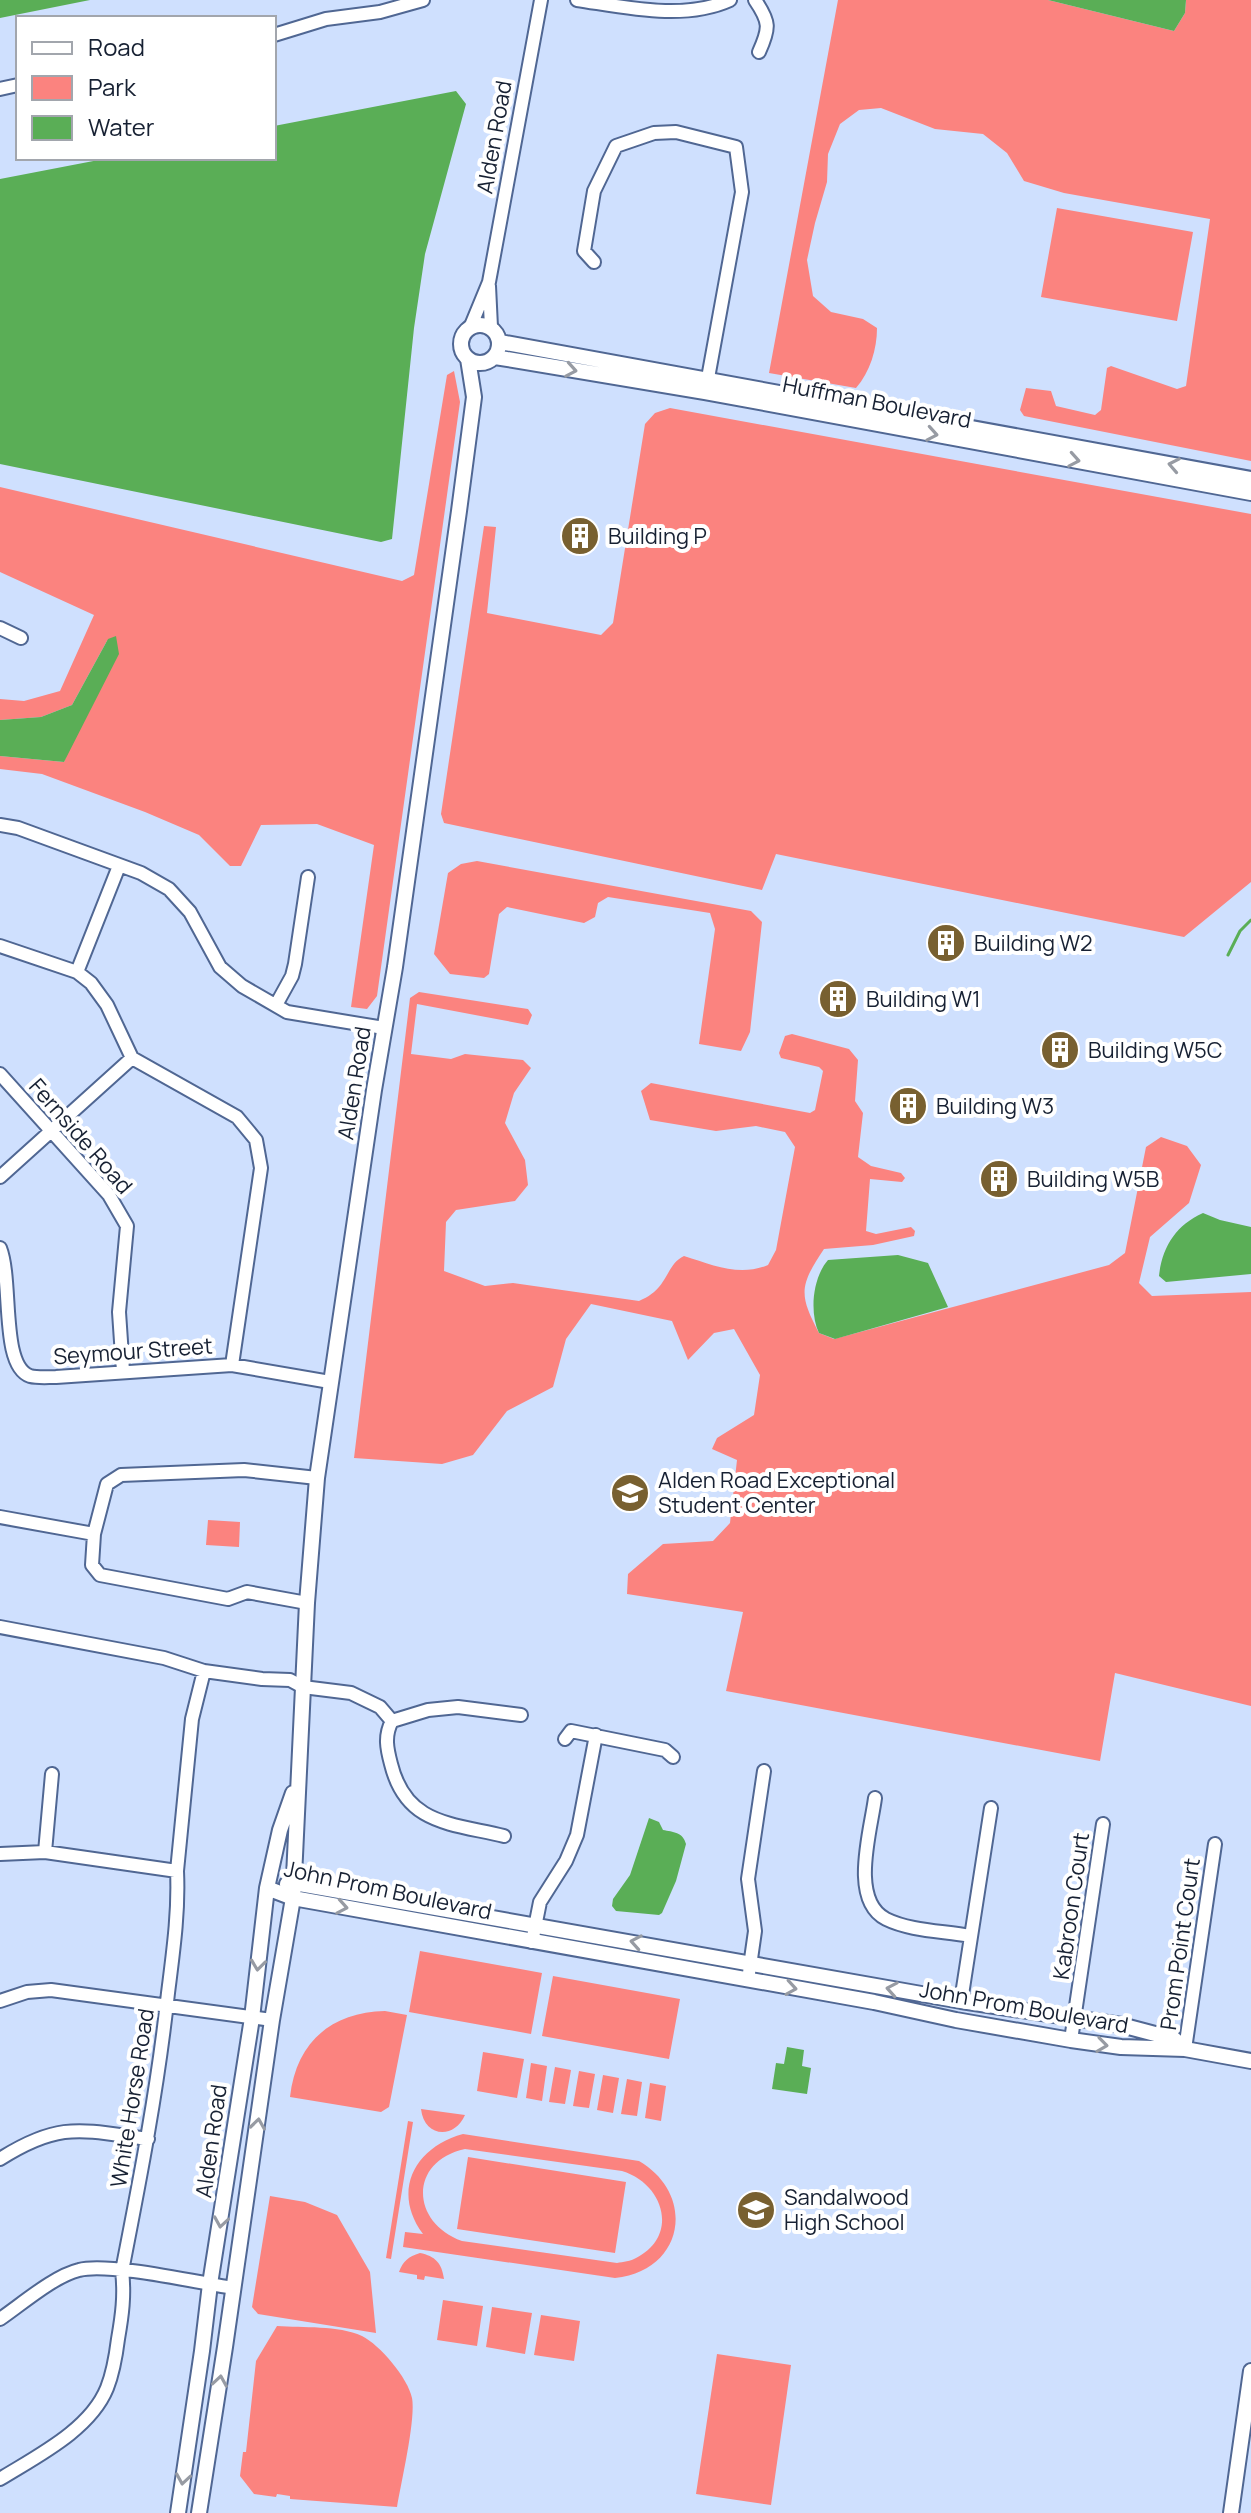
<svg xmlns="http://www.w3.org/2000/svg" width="1251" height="2513" viewBox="0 0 1251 2513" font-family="Manrope,sans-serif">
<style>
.green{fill:#fb837f;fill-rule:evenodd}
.water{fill:#5aae56}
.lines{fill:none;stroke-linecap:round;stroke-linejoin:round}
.stream{stroke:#5aae56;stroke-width:3}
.minor-casing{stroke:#506793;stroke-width:16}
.tertiary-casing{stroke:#506793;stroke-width:18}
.minor{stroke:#fff;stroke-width:12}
.tertiary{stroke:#fff;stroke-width:14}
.oneway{stroke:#979ba3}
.labels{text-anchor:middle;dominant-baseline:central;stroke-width:8;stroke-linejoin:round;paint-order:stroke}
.street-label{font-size:22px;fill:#172133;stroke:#fff}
.poi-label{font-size:22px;fill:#172133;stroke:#fff;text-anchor:start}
</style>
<rect width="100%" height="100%" fill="#cfe0fe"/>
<!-- green -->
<path class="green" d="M 838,0 L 1048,0 L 1174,31 L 1185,13 L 1186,0 L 1251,0 L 1251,461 L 1024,416 L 1020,410 L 1026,388 L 1051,391 L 1056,406 L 1095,415 L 1101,410 L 1107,368 L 1111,366 L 1177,389 L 1186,386 L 1210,219 L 1064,193 L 1024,181 L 1007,153 L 983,134 L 935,129 L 881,108 L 859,110 L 840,124 L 828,154 L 827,182 L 815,223 L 807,260 L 813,296 L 831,312 L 863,319 L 877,328 C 877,349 870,372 856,388 L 769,373 Z
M 1057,208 L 1193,232 L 1177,321 L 1041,297 Z
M 454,371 L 460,402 L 377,996 L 367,1009 L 351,1007 L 374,845 L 317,824 L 261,825 L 241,866 L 230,866 L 199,835 L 145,812 L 42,774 L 0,769 L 0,756 L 64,762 L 108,639 L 72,705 L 41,717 L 0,720 L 0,699 L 24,701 L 60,691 L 94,615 L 0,572 L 0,487 L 402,581 L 414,575 L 447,375 Z
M 670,408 L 1251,514 L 1251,882 L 1184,937 L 776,854 L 762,890 L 444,823 L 441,814 L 484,526 L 496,527 L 487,613 L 601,635 L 613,623 L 645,424 L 655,413 Z
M 477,861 L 751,911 L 762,922 L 750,1032 L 741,1051 L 699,1044 L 715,929 L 710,913 L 608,897 L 598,903 L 595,917 L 584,923 L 507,907 L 499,914 L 489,974 L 484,978 L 450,974 L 434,954 L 448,873 L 461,864 Z
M 419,992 L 528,1009 L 532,1015 L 528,1025 L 417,1004 L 411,1054 L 451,1059 L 465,1054 L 523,1060 L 531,1068 L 514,1093 L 505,1123 L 525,1160 L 528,1185 L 515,1201 L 456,1210 L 446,1222 L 444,1271 L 485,1286 L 513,1283 L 639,1301 C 670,1288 664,1266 684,1256 C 713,1265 739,1277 768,1265 L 776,1250 L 795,1147 L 785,1132 L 756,1126 L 716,1131 L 650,1120 L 641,1091 L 651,1083 L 810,1113 L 815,1110 L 823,1071 L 819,1067 L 781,1058 L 779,1053 L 785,1036 L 792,1034 L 849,1049 L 858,1060 L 855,1101 L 863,1113 L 858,1157 L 871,1166 L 901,1173 L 905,1178 L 902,1182 L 870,1179 L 866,1231 L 876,1234 L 911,1227 L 915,1231 L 914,1236 L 873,1245 L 824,1249 C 799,1286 799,1295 819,1333 L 834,1339 L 1109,1265 L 1125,1253 L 1146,1147 L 1161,1137 L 1187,1146 L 1201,1165 L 1189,1203 L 1150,1237 L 1139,1283 L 1152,1296 L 1251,1292 L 1251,1706 L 1115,1673 L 1100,1761 L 726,1691 L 743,1612 L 627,1594 L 628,1574 L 663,1544 L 713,1541 L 730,1523 L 737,1460 L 712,1449 L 717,1438 L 754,1415 L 760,1375 L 734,1329 L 714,1333 L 688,1360 L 672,1321 L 591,1304 L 566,1339 L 553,1387 L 507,1411 L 473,1455 L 442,1464 L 354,1458 L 410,998 Z
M 208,1520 L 240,1522 L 239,1547 L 206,1545 Z
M 420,1951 L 542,1973 L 531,2034 L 409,2012 Z
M 553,1976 L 680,1999 L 669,2059 L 542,2036 Z
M 385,2011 L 407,2015 L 389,2107 L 381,2112 L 290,2097 C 296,2043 331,2012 385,2011 Z
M 483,2052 L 524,2059 L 517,2098 L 477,2091 Z
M 531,2063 L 547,2066 L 542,2101 L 526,2098 Z
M 555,2067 L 571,2070 L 565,2104 L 549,2102 Z
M 579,2071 L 595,2074 L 589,2108 L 573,2106 Z
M 603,2075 L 619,2078 L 613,2113 L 597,2110 Z
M 627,2079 L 642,2082 L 637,2116 L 621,2114 Z
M 650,2083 L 666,2086 L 661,2121 L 645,2118 Z
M 421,2109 L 465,2115 C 454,2140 424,2137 421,2109 Z
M 408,2121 L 413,2122 L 391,2259 L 386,2258 Z
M 463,2134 L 639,2161 C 697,2195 684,2271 615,2278 L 403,2247 L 405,2232 L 423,2234 C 391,2191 415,2147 463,2134 ZM 465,2149 L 622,2171 C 665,2184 679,2237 636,2258 C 631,2261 623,2262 617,2263 L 462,2241 C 410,2222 409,2161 465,2149 Z
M 468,2157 L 626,2182 L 615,2253 L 457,2229 Z
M 270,2196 L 305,2202 L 337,2215 L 370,2272 L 376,2333 L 258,2314 L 252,2307 Z
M 420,2253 C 435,2256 442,2263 444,2279 L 425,2276 L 424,2280 L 417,2279 L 417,2275 L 399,2272 C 403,2261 408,2257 420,2253 Z
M 443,2300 L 483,2306 L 477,2346 L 437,2340 Z
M 492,2307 L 532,2313 L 525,2354 L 486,2347 Z
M 541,2315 L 580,2321 L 574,2361 L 534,2355 Z
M 277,2326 C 303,2328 338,2325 362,2336 C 380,2345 408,2378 412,2398 C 416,2419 401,2483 397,2507 L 290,2499 L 290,2496 L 277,2494 L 276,2497 L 254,2494 L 240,2476 L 243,2452 L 246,2452 L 256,2361 Z
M 717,2354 L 791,2365 L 771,2505 L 696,2494 Z"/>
<!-- water -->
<path class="water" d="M 0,0 L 90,0 L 0,18 Z
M 1048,0 L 1186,0 L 1185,13 L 1174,31 Z
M 456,91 L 466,104 L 425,254 L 414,328 L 392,539 L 381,542 L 0,464 L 0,179 L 109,158 L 274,158 L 274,126 Z
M 116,636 L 119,654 L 64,762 L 0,756 L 0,720 L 41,717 L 72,705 L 108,639 Z
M 1203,1213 L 1220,1220 L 1251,1227 L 1251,1274 L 1166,1282 L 1159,1276 C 1162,1247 1176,1225 1203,1213 Z
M 898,1255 L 928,1263 L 948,1307 L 835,1339 L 819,1333 C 809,1312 813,1277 828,1260 Z
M 649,1818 L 659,1822 L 663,1830 C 673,1832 683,1832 686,1844 L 676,1881 L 662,1913 L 659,1915 L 616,1911 L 612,1906 L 613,1899 L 630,1875 Z
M 787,2047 L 804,2050 L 802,2066 L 811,2068 L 807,2094 L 772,2089 L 776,2063 L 784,2064 Z"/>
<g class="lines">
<!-- stream -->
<path class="stream" d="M 1228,955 L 1240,931 L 1251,920"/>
<!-- minor casing -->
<g class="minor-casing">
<path id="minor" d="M 577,0 C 625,7 684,21 730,0
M 755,0 C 770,22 770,28 759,52
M 274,35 L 326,19 L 380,12 L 423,0
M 0,89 L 18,85
M 594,262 L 584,251 L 594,191 L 616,146 L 654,133 L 676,132 L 736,147 L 742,192 L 706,389
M 489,286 L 491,327
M 470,328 L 489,282 L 541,0
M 0,628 L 21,638
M 0,825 L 18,828 L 141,873 L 169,889 L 190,912 L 220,967 L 242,986 L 287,1012 L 384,1028
M 0,946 L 77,972 L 91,983 L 107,1005 L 132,1058 L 237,1117 L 256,1140 L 261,1168 L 232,1365
M 77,972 L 119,866
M 276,1005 L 292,976 L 295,964 L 308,877
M 0,1074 L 109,1195 L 127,1226 L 119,1312 L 123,1371
M 0,1177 L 132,1058
M 0,1248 C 13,1281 0,1366 30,1376 C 38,1378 47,1377 56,1377 L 232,1365 L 330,1382
M 0,1517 L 94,1534
M 307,1603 L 247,1592 L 228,1599 L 100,1575 L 92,1565 L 94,1534 L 107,1484 L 121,1475 L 244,1470 L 317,1478
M 0,1627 L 164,1658 L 204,1671 L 262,1679 L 290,1680 L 303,1687 L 351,1693 L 380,1707 L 392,1721
M 392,1721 C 384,1736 387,1749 391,1764 C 406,1825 451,1823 504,1836
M 392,1721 L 428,1710 L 458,1707 L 521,1715
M 565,1739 L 571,1731 L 665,1750 L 673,1757
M 875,1798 C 871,1830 849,1900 886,1919 C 910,1931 944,1931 970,1936
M 45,1852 L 52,1774
M 0,1854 L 45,1852 L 177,1871
M 532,1942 L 540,1902 L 566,1861 L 577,1835 L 596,1735
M 749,1973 L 755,1931 L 748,1879 L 764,1771
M 0,2001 L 27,1992 L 51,1990 L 272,2020
M 961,2001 L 991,1808
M 1071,2040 L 1103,1824
M 1185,2049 L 1215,1844
M 0,2159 C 60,2121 81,2130 148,2139
M 0,2319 C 22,2304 54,2276 79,2270 C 108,2262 200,2283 233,2288
M 0,2479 C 37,2456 90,2430 107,2388 C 113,2373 116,2355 118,2339 C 122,2316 125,2295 122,2271 C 140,2179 158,2087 168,1993 C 173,1953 179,1912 177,1871 L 192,1719 L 204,1671"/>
</g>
<!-- tertiary casing -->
<g class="tertiary-casing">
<path id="tertiary" d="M461 344a19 19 0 1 1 38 0a19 19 0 1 1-38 0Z
M 500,342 L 1251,479
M 495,357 L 705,392 L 1251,493
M 287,1884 L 294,1883 L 961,2001 L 1121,2025 L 1174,2039 L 1185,2049
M 267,1888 L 293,1898 L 874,2002 L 956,2020 L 1071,2040 L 1121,2047 L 1185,2049 L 1251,2061
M 178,2513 L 202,2351 L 210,2284 L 252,2018 L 267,1888 L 280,1830 L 293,1793
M 199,2513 L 225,2347 L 272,2020 L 293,1898 L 307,1603 L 317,1478 L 374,1090 L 395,967 L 459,511 L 474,397 L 468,359
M 1231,2513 L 1251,2371"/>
</g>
<!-- minor -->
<use href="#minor" class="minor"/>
<!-- tertiary -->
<use href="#tertiary" class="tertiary"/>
</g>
<!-- one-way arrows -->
<defs><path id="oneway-chevron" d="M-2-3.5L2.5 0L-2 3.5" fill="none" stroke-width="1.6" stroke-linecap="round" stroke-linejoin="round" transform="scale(2)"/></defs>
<g class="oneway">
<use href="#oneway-chevron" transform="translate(571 370) rotate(10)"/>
<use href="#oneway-chevron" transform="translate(932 434) rotate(10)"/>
<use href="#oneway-chevron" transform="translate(1074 460) rotate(10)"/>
<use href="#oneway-chevron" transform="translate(1174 465) rotate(-169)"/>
<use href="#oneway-chevron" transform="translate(342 1907) rotate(10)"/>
<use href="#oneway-chevron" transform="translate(636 1942) rotate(-170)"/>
<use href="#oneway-chevron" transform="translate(258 1965) rotate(97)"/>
<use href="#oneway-chevron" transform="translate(791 1988) rotate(9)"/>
<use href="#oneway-chevron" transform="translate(892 1989) rotate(-170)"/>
<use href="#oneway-chevron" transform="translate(1102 2045) rotate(8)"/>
<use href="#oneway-chevron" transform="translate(258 2124) rotate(-82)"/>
<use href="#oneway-chevron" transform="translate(221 2222) rotate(99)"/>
<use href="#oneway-chevron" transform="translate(220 2381) rotate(-81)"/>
<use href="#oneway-chevron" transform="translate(183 2479) rotate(99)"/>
</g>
<!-- icons -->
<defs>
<g id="building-disc" transform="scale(2)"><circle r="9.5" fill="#786030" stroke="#fff"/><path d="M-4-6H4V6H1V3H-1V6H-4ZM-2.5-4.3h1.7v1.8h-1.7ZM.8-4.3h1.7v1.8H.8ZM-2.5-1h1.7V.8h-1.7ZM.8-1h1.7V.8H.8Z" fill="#fff"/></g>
<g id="school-disc" transform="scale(2)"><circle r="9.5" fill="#786030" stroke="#fff"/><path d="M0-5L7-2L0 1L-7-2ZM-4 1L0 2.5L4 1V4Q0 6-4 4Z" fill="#fff"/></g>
</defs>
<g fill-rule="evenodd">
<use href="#building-disc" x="580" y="536"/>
<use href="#building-disc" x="946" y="943"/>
<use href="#building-disc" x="838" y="999"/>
<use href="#building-disc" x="1060" y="1050"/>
<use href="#building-disc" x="908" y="1106"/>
<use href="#building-disc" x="999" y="1179"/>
<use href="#school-disc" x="630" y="1493"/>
<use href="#school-disc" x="756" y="2210"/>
</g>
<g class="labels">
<!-- street labels -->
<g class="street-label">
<text transform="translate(494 137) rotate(-80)">Alden Road</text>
<text transform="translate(877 402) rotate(11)">Huffman Boulevard</text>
<text transform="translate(354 1083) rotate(-81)">Alden Road</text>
<text transform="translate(81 1136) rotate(49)">Fernside Road</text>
<text transform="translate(133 1351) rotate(-4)">Seymour Street</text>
<text transform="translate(388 1890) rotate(12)">John Prom Boulevard</text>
<text transform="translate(1071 1906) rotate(-82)">Kabroon Court</text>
<text transform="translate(1180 1944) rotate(-82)">Prom Point Court</text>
<text transform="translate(1024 2007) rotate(10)">John Prom Boulevard</text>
<text transform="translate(132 2098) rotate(-81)">White Horse Road</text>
<text transform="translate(211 2141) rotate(-82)">Alden Road</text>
</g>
<!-- poi labels -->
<g class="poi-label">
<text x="608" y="536">Building P</text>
<text x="974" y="943">Building W2</text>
<text x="866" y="999">Building W1</text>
<text x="1088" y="1050">Building W5C</text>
<text x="936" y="1106">Building W3</text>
<text x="1027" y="1179">Building W5B</text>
<text x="658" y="1480">Alden Road Exceptional<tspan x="658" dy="25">Student Center</tspan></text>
<text x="784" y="2197">Sandalwood<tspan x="784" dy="25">High School</tspan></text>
</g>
</g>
<!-- legend -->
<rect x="16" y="16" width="260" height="144" fill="#ffffff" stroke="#a2a6ad" stroke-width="2"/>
<rect x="32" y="42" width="40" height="12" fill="#ffffff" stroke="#a2a6ad" stroke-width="2"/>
<text x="88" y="56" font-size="24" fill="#172133">Road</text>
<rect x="32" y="76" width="40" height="24" fill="#fb837f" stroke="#a2a6ad" stroke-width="2"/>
<text x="88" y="96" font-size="24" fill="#172133">Park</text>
<rect x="32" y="116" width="40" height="24" fill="#5aae56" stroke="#a2a6ad" stroke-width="2"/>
<text x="88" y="136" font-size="24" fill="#172133">Water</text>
</svg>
